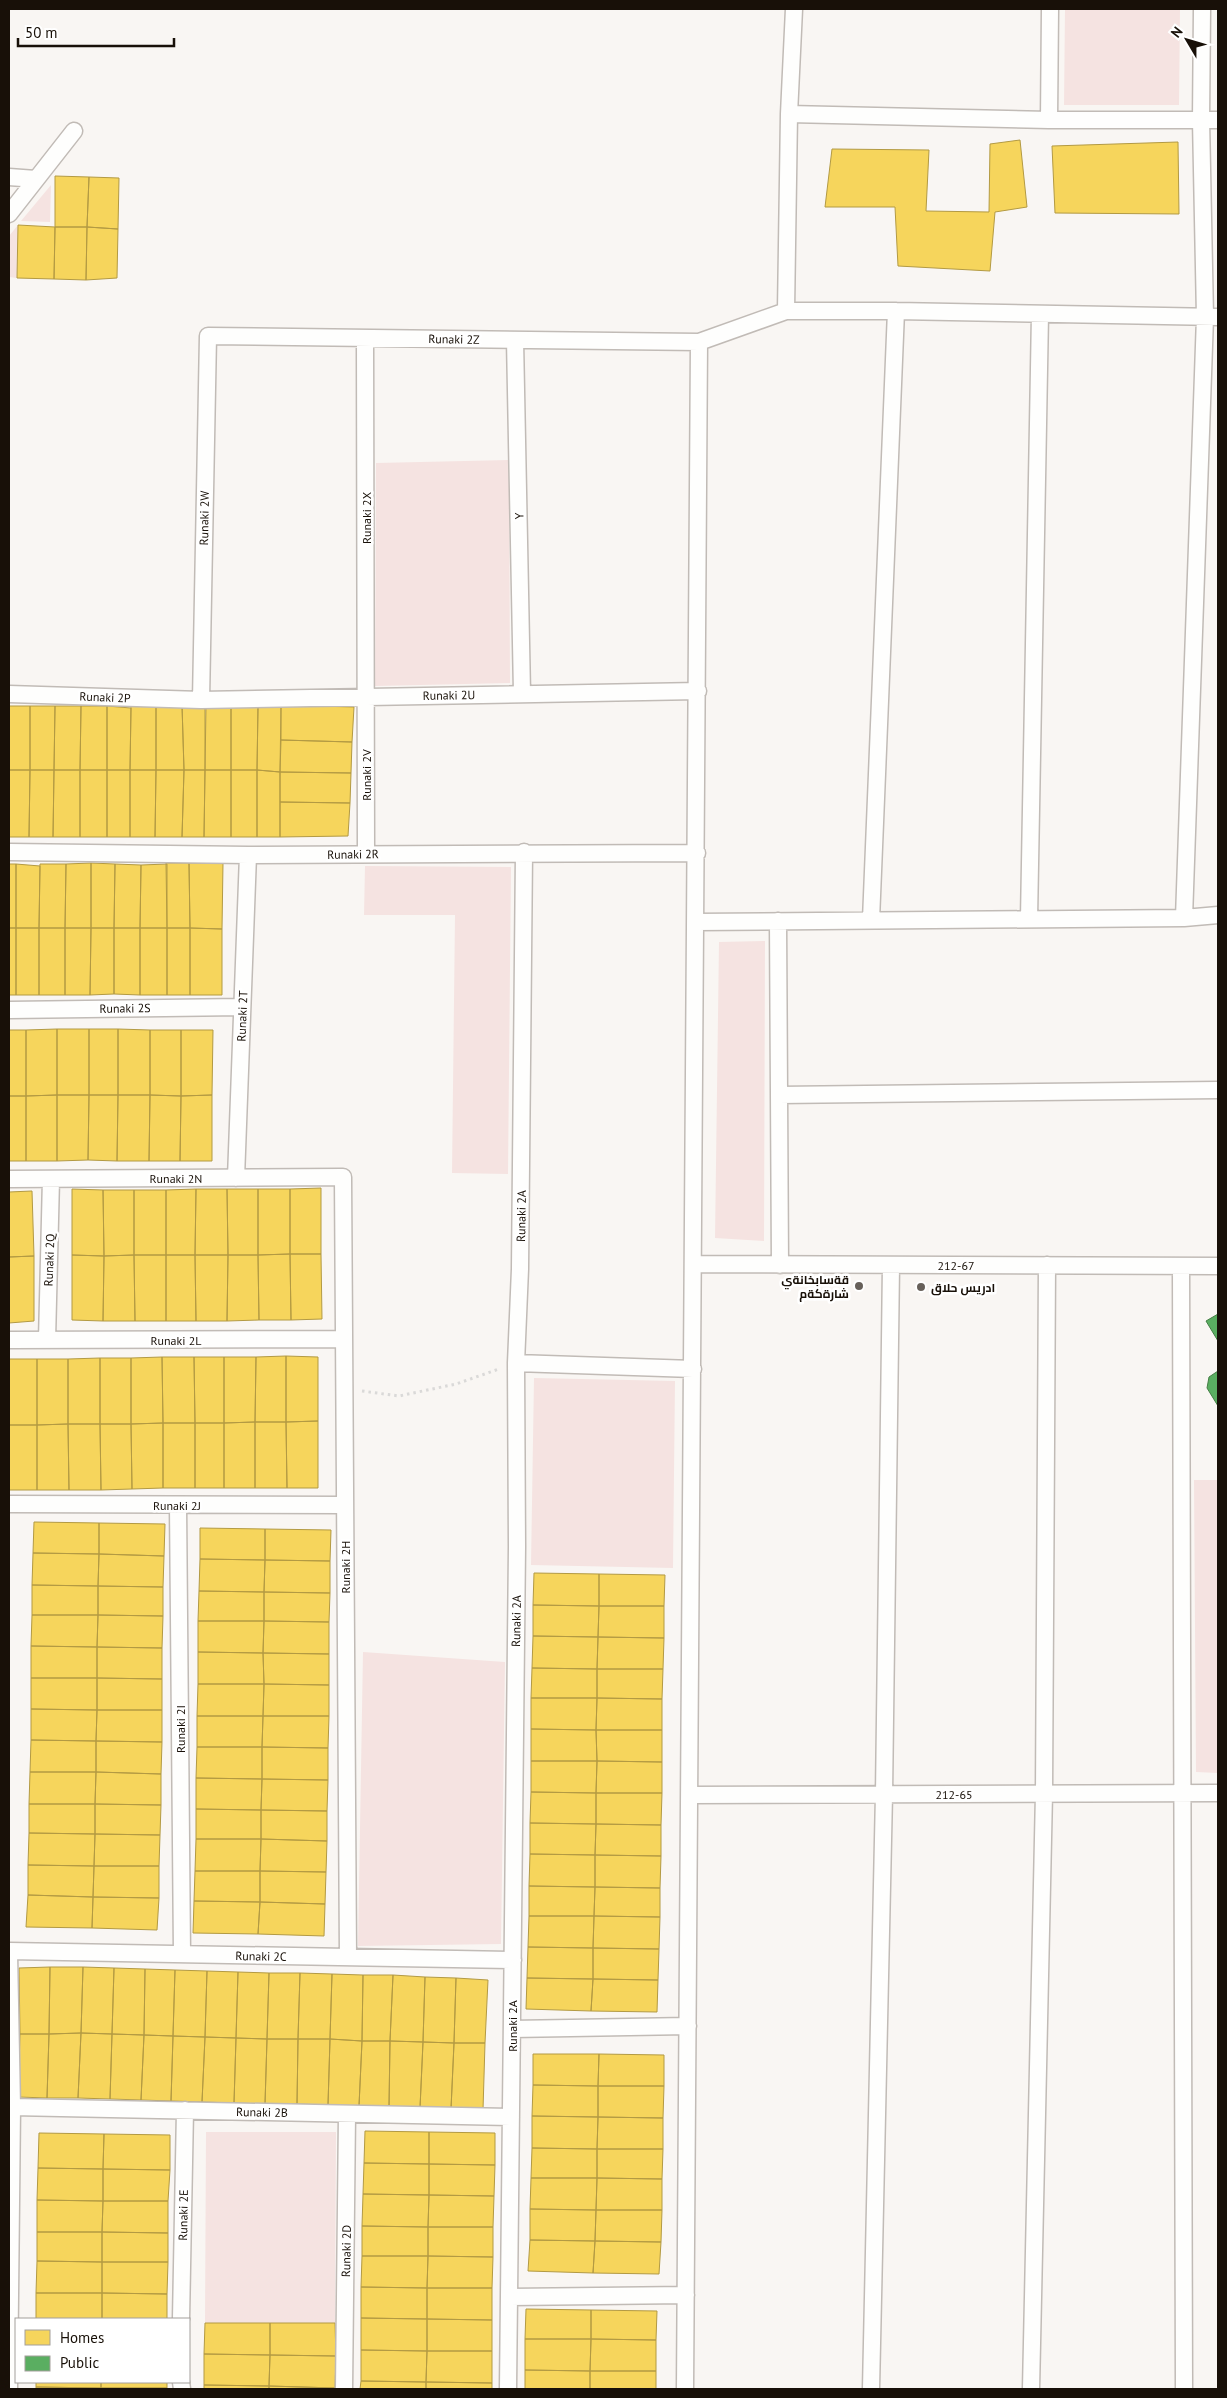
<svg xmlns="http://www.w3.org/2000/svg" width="1227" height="2398" viewBox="0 0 1227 2398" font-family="'PT Sans',Cairo,sans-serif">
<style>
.green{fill:#f5e3e1}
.homes{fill:#f6d55c;stroke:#b39a43}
.public{fill:#5aae61;stroke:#467f46}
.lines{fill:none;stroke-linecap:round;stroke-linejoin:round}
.minor-casing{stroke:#c1bbb6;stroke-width:19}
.path{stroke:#dad9d8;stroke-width:3;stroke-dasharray:2.5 4;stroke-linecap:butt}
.minor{stroke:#fefefd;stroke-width:16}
.poi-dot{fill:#67605a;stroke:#fff;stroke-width:2}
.labels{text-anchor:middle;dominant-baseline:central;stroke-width:5;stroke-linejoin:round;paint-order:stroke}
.street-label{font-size:12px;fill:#181008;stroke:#fff}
.poi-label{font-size:12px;font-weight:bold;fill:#181008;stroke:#fff;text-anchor:end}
</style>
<rect width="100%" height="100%" fill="#f9f6f3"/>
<!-- green -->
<path class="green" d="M 1065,9 L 1180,9 L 1179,105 L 1064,105 Z
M 51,185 L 50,222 L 21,221 Z
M 18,225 L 17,278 L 9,277 L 9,236 Z
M 509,460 L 510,683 L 375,686 L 376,463 Z
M 365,866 L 511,867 L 508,1174 L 452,1173 L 455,915 L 364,915 Z
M 765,941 L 764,1241 L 715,1238 L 719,942 Z
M 534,1378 L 675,1381 L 673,1568 L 531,1565 Z
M 1194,1480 L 1218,1480 L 1218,1773 L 1196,1772 Z
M 363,1652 L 505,1662 L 501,1944 L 358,1946 Z
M 206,2132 L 336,2132 L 335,2323 L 205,2323 Z"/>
<!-- homes -->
<path class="homes" d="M 1020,140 L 1027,207 L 995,212 L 990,271 L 898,266 L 895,207 L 825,207 L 832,149 L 929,150 L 926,211 L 989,212 L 990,144 Z
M 1178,142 L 1179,214 L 1055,213 L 1052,146 Z
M 55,176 L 89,177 L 87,227 L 55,227 Z
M 89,177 L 119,178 L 118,229 L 87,227 Z
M 18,225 L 55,227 L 54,279 L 17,278 Z
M 55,227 L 87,227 L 86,280 L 54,279 Z
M 87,227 L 118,229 L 117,278 L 86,280 Z
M 182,705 L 205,705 L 205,770 L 184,770 Z
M 182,705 L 184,770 L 156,770 L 156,706 Z
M 281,705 L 280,772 L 257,770 L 258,706 Z
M 281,705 L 354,707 L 352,742 L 281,740 Z
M 9,706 L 30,706 L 30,770 L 9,770 Z
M 30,706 L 55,706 L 54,770 L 30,770 Z
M 55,706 L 81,706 L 80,770 L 54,770 Z
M 81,706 L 107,706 L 107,770 L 80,770 Z
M 107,706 L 131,708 L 130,770 L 107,770 Z
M 131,706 L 156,706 L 156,770 L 130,770 Z
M 206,706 L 231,706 L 231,770 L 205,770 Z
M 231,706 L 258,706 L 257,770 L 231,770 Z
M 281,740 L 352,742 L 351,773 L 280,772 Z
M 9,770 L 30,770 L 29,837 L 9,837 Z
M 30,770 L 54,770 L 53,837 L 29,837 Z
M 54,770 L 80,770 L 80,837 L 53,837 Z
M 80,770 L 107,770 L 107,837 L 80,837 Z
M 107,770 L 130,770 L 130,837 L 107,837 Z
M 130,770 L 156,770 L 155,837 L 130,837 Z
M 156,770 L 184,770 L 182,837 L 155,837 Z
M 184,770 L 205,770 L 204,837 L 182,837 Z
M 205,770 L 231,770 L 231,837 L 204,837 Z
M 231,770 L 257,770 L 257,837 L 231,837 Z
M 257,770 L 280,772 L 280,837 L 257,837 Z
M 280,772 L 351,773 L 350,803 L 280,802 Z
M 280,802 L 350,803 L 348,836 L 280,837 Z
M 91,863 L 115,864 L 114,928 L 91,928 Z
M 91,863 L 91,928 L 65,928 L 66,864 Z
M 166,863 L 189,863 L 190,928 L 167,928 Z
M 189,863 L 223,863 L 222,929 L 190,928 Z
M 9,864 L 16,864 L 16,928 L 9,928 Z
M 16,864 L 40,866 L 39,928 L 16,928 Z
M 40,864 L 66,864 L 65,928 L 39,928 Z
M 115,864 L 141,865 L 140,928 L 114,928 Z
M 167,864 L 167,928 L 140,928 L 141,865 Z
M 9,928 L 16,928 L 16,995 L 9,995 Z
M 16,928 L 39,928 L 39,995 L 16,995 Z
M 39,928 L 65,928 L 65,995 L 39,995 Z
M 65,928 L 91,928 L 90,995 L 65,995 Z
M 91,928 L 114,928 L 114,994 L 90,995 Z
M 114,928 L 140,928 L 140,995 L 114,994 Z
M 140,928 L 167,928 L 167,995 L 140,995 Z
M 167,928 L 190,928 L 190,995 L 167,995 Z
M 190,928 L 222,929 L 222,995 L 190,995 Z
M 57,1029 L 89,1029 L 89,1095 L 57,1095 Z
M 57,1029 L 57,1095 L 26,1096 L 26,1030 Z
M 89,1029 L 118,1029 L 118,1095 L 89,1095 Z
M 118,1029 L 150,1030 L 150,1095 L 118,1095 Z
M 9,1030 L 26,1030 L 26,1096 L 9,1096 Z
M 150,1030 L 181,1030 L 181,1096 L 150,1095 Z
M 181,1030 L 213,1030 L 212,1095 L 181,1096 Z
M 57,1095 L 89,1095 L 88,1160 L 57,1161 Z
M 57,1095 L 57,1161 L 26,1161 L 26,1096 Z
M 89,1095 L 118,1095 L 117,1161 L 88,1160 Z
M 118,1095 L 150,1095 L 149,1161 L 117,1161 Z
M 150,1095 L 181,1096 L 180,1161 L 149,1161 Z
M 212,1095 L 212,1161 L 180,1161 L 181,1096 Z
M 9,1096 L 26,1096 L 26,1161 L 9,1161 Z
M 321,1188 L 321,1254 L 290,1254 L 290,1189 Z
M 72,1189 L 103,1190 L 104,1256 L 72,1255 Z
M 196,1189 L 227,1189 L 228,1255 L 195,1255 Z
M 196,1189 L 195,1255 L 166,1255 L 166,1190 Z
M 227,1189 L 258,1189 L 258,1255 L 228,1255 Z
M 258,1189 L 290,1189 L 290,1254 L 258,1255 Z
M 103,1190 L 134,1190 L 134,1255 L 104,1256 Z
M 134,1190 L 166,1190 L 166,1255 L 134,1255 Z
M 32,1191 L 34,1256 L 9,1257 L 9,1192 Z
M 290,1254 L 321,1254 L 322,1319 L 291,1320 Z
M 290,1254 L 291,1320 L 259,1320 L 258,1255 Z
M 72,1255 L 104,1256 L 103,1321 L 72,1320 Z
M 134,1255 L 166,1255 L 166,1321 L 135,1321 Z
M 134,1255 L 135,1321 L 103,1321 L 104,1256 Z
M 166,1255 L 195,1255 L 196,1321 L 166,1321 Z
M 195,1255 L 228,1255 L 227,1321 L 196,1321 Z
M 228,1255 L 258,1255 L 259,1320 L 227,1321 Z
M 34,1256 L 34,1321 L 9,1323 L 9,1257 Z
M 286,1356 L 286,1422 L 255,1422 L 256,1357 Z
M 286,1356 L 318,1357 L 318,1421 L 286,1422 Z
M 162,1357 L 194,1357 L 195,1423 L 163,1423 Z
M 162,1357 L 163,1423 L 131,1424 L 131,1358 Z
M 194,1357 L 224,1357 L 224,1423 L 195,1423 Z
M 224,1357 L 256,1357 L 255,1422 L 224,1423 Z
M 100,1358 L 131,1358 L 131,1424 L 100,1424 Z
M 100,1358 L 100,1424 L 68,1424 L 68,1359 Z
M 9,1359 L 37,1359 L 37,1425 L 9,1425 Z
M 37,1359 L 68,1359 L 68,1424 L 37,1425 Z
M 318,1421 L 318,1488 L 287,1488 L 286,1422 Z
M 255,1422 L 286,1422 L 287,1488 L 255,1488 Z
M 255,1422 L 255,1488 L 224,1488 L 224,1423 Z
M 163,1423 L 195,1423 L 195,1488 L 163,1488 Z
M 163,1423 L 163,1488 L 132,1489 L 131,1424 Z
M 195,1423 L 224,1423 L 224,1488 L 195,1488 Z
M 68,1424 L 69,1490 L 37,1490 L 37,1425 Z
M 68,1424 L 100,1424 L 101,1490 L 69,1490 Z
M 100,1424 L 131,1424 L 132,1489 L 101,1490 Z
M 9,1425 L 37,1425 L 37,1490 L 9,1490 Z
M 34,1522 L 99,1523 L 99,1554 L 33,1553 Z
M 99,1523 L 165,1524 L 164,1556 L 99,1554 Z
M 200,1528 L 265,1529 L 265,1560 L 200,1559 Z
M 265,1529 L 331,1530 L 330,1561 L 265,1560 Z
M 33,1553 L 99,1554 L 98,1586 L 32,1585 Z
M 99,1554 L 164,1556 L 163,1587 L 98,1586 Z
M 200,1559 L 265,1560 L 264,1592 L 199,1591 Z
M 265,1560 L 330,1561 L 330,1593 L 264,1592 Z
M 534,1573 L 599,1574 L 599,1606 L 533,1605 Z
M 599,1574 L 665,1575 L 664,1606 L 599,1606 Z
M 32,1585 L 98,1586 L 98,1615 L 32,1615 Z
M 98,1586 L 163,1587 L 163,1616 L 98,1615 Z
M 199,1591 L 264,1592 L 264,1621 L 198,1621 Z
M 264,1592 L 330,1593 L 329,1622 L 264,1621 Z
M 533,1605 L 599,1606 L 598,1637 L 533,1636 Z
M 599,1606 L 664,1606 L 664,1638 L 598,1637 Z
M 32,1615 L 98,1615 L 97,1647 L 31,1646 Z
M 98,1615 L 163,1616 L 162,1648 L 97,1647 Z
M 198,1621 L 264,1621 L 263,1653 L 198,1652 Z
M 264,1621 L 329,1622 L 329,1654 L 263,1653 Z
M 533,1636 L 598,1637 L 597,1669 L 532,1668 Z
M 598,1637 L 664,1638 L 663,1669 L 597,1669 Z
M 31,1646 L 97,1647 L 97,1678 L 31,1678 Z
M 97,1647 L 162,1648 L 162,1679 L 97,1678 Z
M 198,1652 L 263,1653 L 264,1684 L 198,1684 Z
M 263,1653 L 329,1654 L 329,1685 L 264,1684 Z
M 532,1668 L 597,1669 L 597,1698 L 531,1698 Z
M 597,1669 L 663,1669 L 662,1699 L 597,1698 Z
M 31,1678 L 97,1678 L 97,1710 L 31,1709 Z
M 97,1678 L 162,1679 L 162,1710 L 97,1710 Z
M 198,1684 L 264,1684 L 263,1716 L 197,1716 Z
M 264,1684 L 329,1685 L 329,1716 L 263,1716 Z
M 531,1698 L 597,1698 L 596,1730 L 531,1729 Z
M 597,1698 L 662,1699 L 662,1730 L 596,1730 Z
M 31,1709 L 97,1710 L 96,1741 L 31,1740 Z
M 97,1710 L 162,1710 L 162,1742 L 96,1741 Z
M 197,1716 L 263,1716 L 262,1747 L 197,1747 Z
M 263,1716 L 329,1716 L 328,1748 L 262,1747 Z
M 531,1729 L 596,1730 L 597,1761 L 531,1761 Z
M 596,1730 L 662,1730 L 662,1762 L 597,1761 Z
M 31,1740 L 96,1741 L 96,1772 L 30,1772 Z
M 96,1741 L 162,1742 L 161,1774 L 96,1772 Z
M 197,1747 L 262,1747 L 262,1779 L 196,1778 Z
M 262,1747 L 328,1748 L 328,1780 L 262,1779 Z
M 531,1761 L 597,1761 L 596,1793 L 531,1792 Z
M 597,1761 L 662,1762 L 662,1793 L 596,1793 Z
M 30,1772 L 96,1772 L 95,1804 L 29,1804 Z
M 96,1772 L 161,1774 L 161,1805 L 95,1804 Z
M 196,1778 L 262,1779 L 261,1810 L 196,1809 Z
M 262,1779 L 328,1780 L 327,1811 L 261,1810 Z
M 531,1792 L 596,1793 L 596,1824 L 530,1823 Z
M 596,1793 L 662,1793 L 661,1825 L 596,1824 Z
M 29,1804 L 95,1804 L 95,1834 L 29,1833 Z
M 95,1804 L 161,1805 L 160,1835 L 95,1834 Z
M 196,1809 L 261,1810 L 261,1839 L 196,1839 Z
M 261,1810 L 327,1811 L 327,1841 L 261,1839 Z
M 530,1823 L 596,1824 L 595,1855 L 530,1854 Z
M 596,1824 L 661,1825 L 661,1856 L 595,1855 Z
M 29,1833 L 95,1834 L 94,1866 L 28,1865 Z
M 95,1834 L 160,1835 L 159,1866 L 94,1866 Z
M 196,1839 L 261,1839 L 260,1871 L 195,1871 Z
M 261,1839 L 327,1841 L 326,1872 L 260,1871 Z
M 530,1854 L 595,1855 L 595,1887 L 529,1886 Z
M 595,1855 L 661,1856 L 660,1888 L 595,1887 Z
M 28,1865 L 94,1866 L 93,1897 L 28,1895 Z
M 94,1866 L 159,1866 L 159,1898 L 93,1897 Z
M 195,1871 L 260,1871 L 260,1902 L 194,1901 Z
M 260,1871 L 326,1872 L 325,1904 L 260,1902 Z
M 529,1886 L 595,1887 L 594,1916 L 529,1916 Z
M 595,1887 L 660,1888 L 660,1917 L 594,1916 Z
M 28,1895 L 93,1897 L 92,1928 L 26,1927 Z
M 93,1897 L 159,1898 L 157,1930 L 92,1928 Z
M 194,1901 L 260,1902 L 258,1934 L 193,1933 Z
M 260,1902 L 325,1904 L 324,1936 L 258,1934 Z
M 529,1916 L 594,1916 L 593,1948 L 528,1947 Z
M 594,1916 L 660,1917 L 659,1949 L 593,1948 Z
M 528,1947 L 593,1948 L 593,1979 L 527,1978 Z
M 593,1948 L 659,1949 L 658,1980 L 593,1979 Z
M 50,1967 L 83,1967 L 81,2033 L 49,2034 Z
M 50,1967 L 49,2034 L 20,2034 L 19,1968 Z
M 83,1967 L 114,1968 L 112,2034 L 81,2033 Z
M 114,1968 L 145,1969 L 144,2035 L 112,2034 Z
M 145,1969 L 175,1970 L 173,2036 L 144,2035 Z
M 175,1970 L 207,1971 L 205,2037 L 173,2036 Z
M 207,1971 L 238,1972 L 236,2038 L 205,2037 Z
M 238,1972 L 269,1973 L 267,2039 L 236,2038 Z
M 269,1973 L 300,1973 L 298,2039 L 267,2039 Z
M 300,1973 L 332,1974 L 330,2039 L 298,2039 Z
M 332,1974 L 363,1975 L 362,2041 L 330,2039 Z
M 363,1975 L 393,1975 L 390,2041 L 362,2041 Z
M 393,1975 L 425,1977 L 423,2042 L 390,2041 Z
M 425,1977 L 456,1978 L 454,2043 L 423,2042 Z
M 456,1978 L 488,1980 L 485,2043 L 454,2043 Z
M 527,1978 L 593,1979 L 591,2011 L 526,2009 Z
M 593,1979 L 658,1980 L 657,2012 L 591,2011 Z
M 81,2033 L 112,2034 L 110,2099 L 78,2098 Z
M 81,2033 L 78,2098 L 47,2098 L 49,2034 Z
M 20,2034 L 49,2034 L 47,2098 L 18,2097 Z
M 112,2034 L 144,2035 L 141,2100 L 110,2099 Z
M 144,2035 L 173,2036 L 171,2101 L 141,2100 Z
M 173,2036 L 205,2037 L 202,2102 L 171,2101 Z
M 205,2037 L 236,2038 L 234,2103 L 202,2102 Z
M 236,2038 L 267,2039 L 265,2104 L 234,2103 Z
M 267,2039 L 298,2039 L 297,2104 L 265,2104 Z
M 298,2039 L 330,2039 L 328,2105 L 297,2104 Z
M 330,2039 L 362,2041 L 359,2106 L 328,2105 Z
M 362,2041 L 390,2041 L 389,2107 L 359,2106 Z
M 390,2041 L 423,2042 L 420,2108 L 389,2107 Z
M 423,2042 L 454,2043 L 451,2109 L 420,2108 Z
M 454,2043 L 485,2043 L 483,2110 L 451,2109 Z
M 533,2054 L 599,2054 L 598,2086 L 533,2085 Z
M 599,2054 L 664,2055 L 664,2086 L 598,2086 Z
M 533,2085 L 598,2086 L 598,2117 L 532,2116 Z
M 598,2086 L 664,2086 L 663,2118 L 598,2117 Z
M 532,2116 L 598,2117 L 597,2149 L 532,2148 Z
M 598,2117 L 663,2118 L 663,2149 L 597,2149 Z
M 365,2131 L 429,2132 L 429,2164 L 364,2163 Z
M 429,2132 L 495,2133 L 495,2165 L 429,2164 Z
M 39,2133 L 104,2134 L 103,2169 L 38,2168 Z
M 104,2134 L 170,2135 L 170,2170 L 103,2169 Z
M 532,2148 L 597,2149 L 597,2178 L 531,2178 Z
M 597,2149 L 663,2149 L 662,2179 L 597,2178 Z
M 364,2163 L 429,2164 L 429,2195 L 363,2194 Z
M 429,2164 L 495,2165 L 494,2196 L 429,2195 Z
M 38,2168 L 103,2169 L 103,2201 L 37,2200 Z
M 103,2169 L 170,2170 L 168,2201 L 103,2201 Z
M 531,2178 L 597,2178 L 596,2210 L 530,2209 Z
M 597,2178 L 662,2179 L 662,2210 L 596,2210 Z
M 363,2194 L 429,2195 L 428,2227 L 362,2226 Z
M 429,2195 L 494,2196 L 493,2227 L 428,2227 Z
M 37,2200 L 103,2201 L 102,2232 L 37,2232 Z
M 103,2201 L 168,2201 L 168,2233 L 102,2232 Z
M 530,2209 L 596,2210 L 595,2241 L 530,2240 Z
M 596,2210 L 662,2210 L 661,2242 L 595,2241 Z
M 362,2226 L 428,2227 L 428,2256 L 362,2256 Z
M 428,2227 L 493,2227 L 493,2257 L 428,2256 Z
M 37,2232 L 102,2232 L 102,2262 L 37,2261 Z
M 102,2232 L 168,2233 L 168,2262 L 102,2262 Z
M 530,2240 L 595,2241 L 593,2273 L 528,2271 Z
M 595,2241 L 661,2242 L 659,2274 L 593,2273 Z
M 362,2256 L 428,2256 L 427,2288 L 361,2287 Z
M 428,2256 L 493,2257 L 492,2288 L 427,2288 Z
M 37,2261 L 102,2262 L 102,2293 L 36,2293 Z
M 102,2262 L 168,2262 L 167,2294 L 102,2293 Z
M 361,2287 L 427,2288 L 427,2319 L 361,2318 Z
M 427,2288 L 492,2288 L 492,2320 L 427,2319 Z
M 36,2293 L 102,2293 L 102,2319 L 36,2319 Z
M 102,2293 L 167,2294 L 167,2319 L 102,2319 Z
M 526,2309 L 591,2310 L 591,2339 L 525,2339 Z
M 591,2310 L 657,2311 L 656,2340 L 591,2339 Z
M 361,2318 L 427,2319 L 427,2351 L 361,2350 Z
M 427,2319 L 492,2320 L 492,2351 L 427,2351 Z
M 205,2323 L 270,2323 L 270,2355 L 204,2354 Z
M 270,2323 L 335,2323 L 336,2356 L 270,2355 Z
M 525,2339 L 591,2339 L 590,2371 L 525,2370 Z
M 591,2339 L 656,2340 L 656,2371 L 590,2371 Z
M 361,2350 L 427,2351 L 426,2382 L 361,2381 Z
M 427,2351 L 492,2351 L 492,2383 L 426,2382 Z
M 204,2354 L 270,2355 L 269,2386 L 204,2385 Z
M 270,2355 L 336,2356 L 335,2388 L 269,2386 Z
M 525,2370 L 590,2371 L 590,2389 L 525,2389 Z
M 590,2371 L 656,2371 L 656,2389 L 590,2389 Z
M 361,2381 L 426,2382 L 426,2389 L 360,2389 Z
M 36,2382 L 101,2382 L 101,2388 L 36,2387 Z
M 101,2382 L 167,2382 L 167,2388 L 101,2388 Z
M 426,2382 L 492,2383 L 492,2389 L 426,2389 Z
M 204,2385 L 269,2386 L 269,2389 L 204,2389 Z
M 269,2386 L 335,2388 L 335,2389 L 269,2389 Z
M 36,2387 L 101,2388 L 101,2389 L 36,2389 Z
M 101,2388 L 167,2388 L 167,2389 L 101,2389 Z"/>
<!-- public -->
<path class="public" d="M 1218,1314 L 1218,1341 L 1206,1321 Z
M 1218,1371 L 1218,1406 L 1207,1388 L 1209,1377 Z"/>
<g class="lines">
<!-- minor casing -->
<g class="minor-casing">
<path id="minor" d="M 789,114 L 794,9
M 1049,120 L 1050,9
M 9,177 L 36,179
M 9,214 L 74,131
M 786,311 L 789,114 L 1049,120 L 1218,120
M 365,338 L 366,853
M 515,340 L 522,693
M 9,694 L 201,700 L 698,691
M 201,700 L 208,336 L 699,342 L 786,311 L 896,311 L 1218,317
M 9,852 L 248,855 L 697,853
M 1184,918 L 1205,317 L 1201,120 L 1202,9
M 1029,919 L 1040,314
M 871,920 L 896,311
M 778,921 L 780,1265
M 696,922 L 1184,918 L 1218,915
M 9,1010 L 242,1007
M 779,1095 L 1218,1090
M 236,1178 L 248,855
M 9,1179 L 343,1177 L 348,1957
M 694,1264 L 1218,1266
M 1181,1266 L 1184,2389
M 9,1340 L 344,1339
M 47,1340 L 51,1179
M 516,1363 L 693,1369
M 9,1504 L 345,1505
M 178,1505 L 182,1954
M 690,1795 L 1218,1793
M 9,1951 L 513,1960
M 9,1953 L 12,2107 L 9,2389
M 512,2029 L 688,2026
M 12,2107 L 511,2117
M 510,2297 L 686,2295
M 181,2319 L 185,2110
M 181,2382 L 182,2389
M 344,2389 L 347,2114
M 508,2389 L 517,1547 L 516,1363 L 520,1269 L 524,852
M 685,2389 L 699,342
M 871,2389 L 884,1794 L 891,1265
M 1031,2389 L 1044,1793 L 1047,1265"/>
</g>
<!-- path -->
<path class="path" d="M 362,1391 L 399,1396 L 456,1384 L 499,1369"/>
<!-- minor -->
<use href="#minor" class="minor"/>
</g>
<!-- markers -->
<g class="poi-dot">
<circle cx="859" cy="1286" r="5"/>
<circle cx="921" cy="1287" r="5"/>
</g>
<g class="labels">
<!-- street labels -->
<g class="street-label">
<text transform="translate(454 339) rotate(1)">Runaki 2Z</text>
<text transform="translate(519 516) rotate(-91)">Y</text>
<text transform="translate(204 518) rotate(-89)">Runaki 2W</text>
<text transform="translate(366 518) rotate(-90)">Runaki 2X</text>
<text transform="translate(449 695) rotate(-1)">Runaki 2U</text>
<text transform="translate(105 697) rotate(2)">Runaki 2P</text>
<text transform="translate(366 775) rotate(-90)">Runaki 2V</text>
<text transform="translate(353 854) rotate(-1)">Runaki 2R</text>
<text transform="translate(125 1008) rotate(-1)">Runaki 2S</text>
<text transform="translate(242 1016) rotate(-88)">Runaki 2T</text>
<text x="176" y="1178">Runaki 2N</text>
<text transform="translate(521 1216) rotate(-89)">Runaki 2A</text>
<text transform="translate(49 1260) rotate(-88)">Runaki 2Q</text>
<text x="956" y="1265">212-67</text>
<text x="176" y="1340">Runaki 2L</text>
<text x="177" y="1505">Runaki 2J</text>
<text transform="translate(345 1567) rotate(-90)">Runaki 2H</text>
<text transform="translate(516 1621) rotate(-89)">Runaki 2A</text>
<text transform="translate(180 1729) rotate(-90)">Runaki 2I</text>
<text x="954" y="1794">212-65</text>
<text transform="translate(261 1956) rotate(1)">Runaki 2C</text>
<text transform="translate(512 2026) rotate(-90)">Runaki 2A</text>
<text transform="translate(262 2112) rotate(1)">Runaki 2B</text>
<text transform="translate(183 2215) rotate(-89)">Runaki 2E</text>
<text transform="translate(346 2251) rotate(-89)">Runaki 2D</text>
</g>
<!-- poi labels -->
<g class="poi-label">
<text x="849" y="1279">قةسابخانةي<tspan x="849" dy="14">شارةكةم</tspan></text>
<text x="931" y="1287" text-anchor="start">ادريس حلاق</text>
</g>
</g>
<!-- border -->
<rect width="1227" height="2398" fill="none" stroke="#181008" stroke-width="20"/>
<!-- legend -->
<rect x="15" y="2318" width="175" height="65" fill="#ffffff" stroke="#a39f9c"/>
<rect x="25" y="2330" width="25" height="15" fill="#f6d55c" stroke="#a39f9c"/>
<text x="60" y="2343" font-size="15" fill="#181008">Homes</text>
<rect x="25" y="2356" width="25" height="15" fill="#5aae61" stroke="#a39f9c"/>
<text x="60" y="2368" font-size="15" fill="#181008">Public</text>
<!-- north arrow -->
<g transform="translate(1187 40) rotate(308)" stroke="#ffffff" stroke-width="4" paint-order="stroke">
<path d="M0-4L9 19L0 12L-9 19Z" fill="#181008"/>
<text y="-8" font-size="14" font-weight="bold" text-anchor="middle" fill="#181008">N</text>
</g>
<!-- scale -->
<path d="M18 38v8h156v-8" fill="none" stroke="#181008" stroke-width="2.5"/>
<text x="25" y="38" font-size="15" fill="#181008" stroke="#ffffff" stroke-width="4" paint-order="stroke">50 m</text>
</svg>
